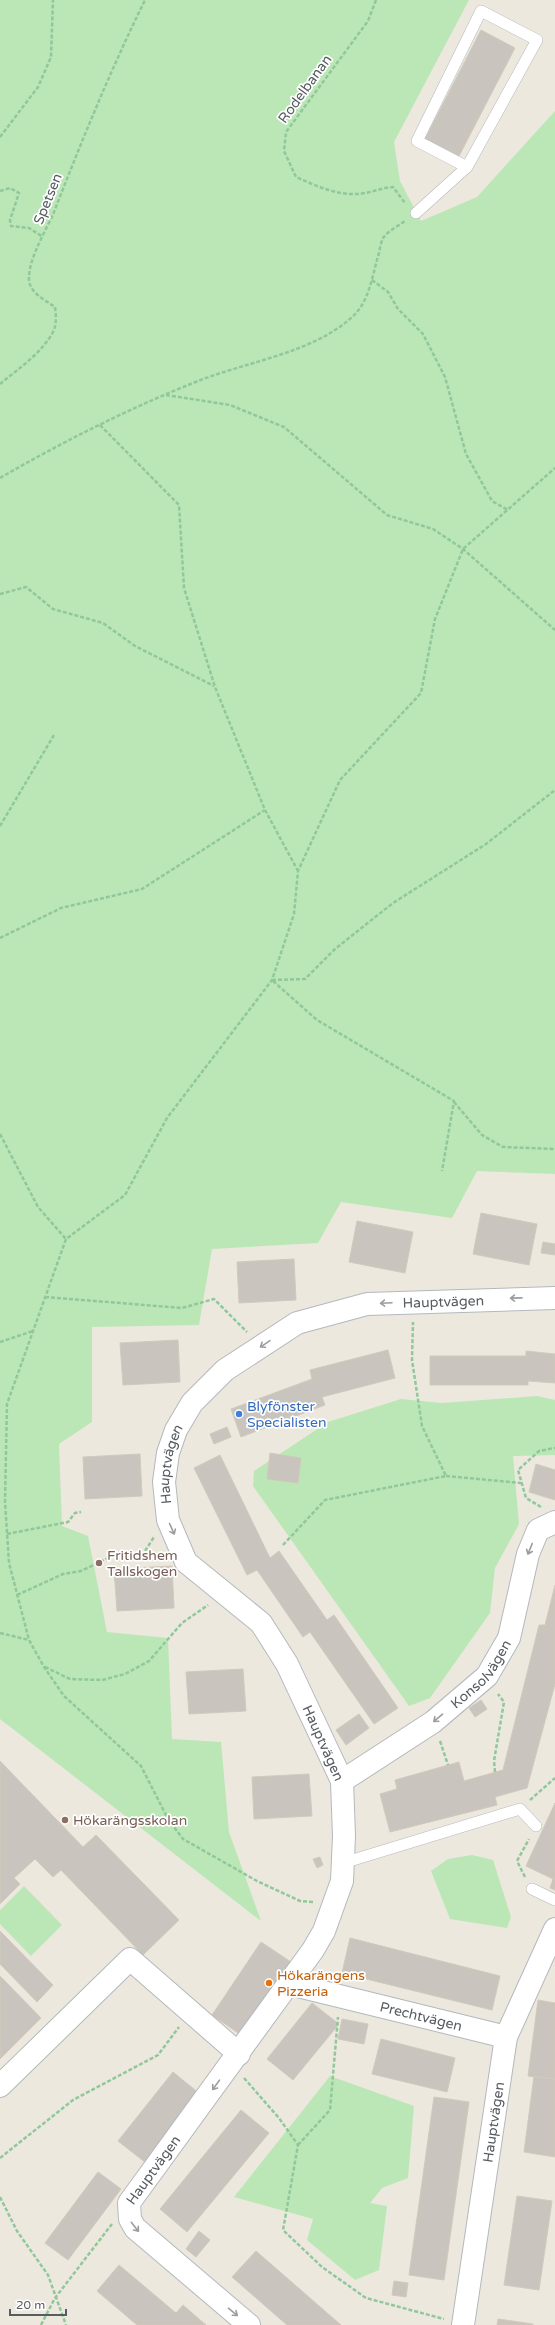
<svg xmlns="http://www.w3.org/2000/svg" width="555" height="2325" viewBox="0 0 555 2325" font-family="'Varela Round',sans-serif">
<style>
.green{fill:#bbe7b7}
.building{fill:#c9c4bd;stroke:#d1c9bc}
.lines{fill:none;stroke-linecap:round;stroke-linejoin:round}
.lane-casing{stroke:#b4b8bd;stroke-width:12}
.street-casing{stroke:#b4b8bd;stroke-width:24}
.path{stroke:#90c89b;stroke-width:2.5;stroke-dasharray:4 2;stroke-linecap:butt}
.lane{stroke:#fff;stroke-width:11}
.street{stroke:#fff;stroke-width:22}
.oneway{stroke:#9a9da0}
.shop-dot{fill:#3f7fe0;stroke:#fff;stroke-width:1.5}
.education-dot{fill:#8d6e63;stroke:#fff;stroke-width:1.5}
.food-dot{fill:#e8710a;stroke:#fff;stroke-width:1.5}
.labels{text-anchor:middle;dominant-baseline:central;stroke-width:3.5;stroke-linejoin:round;paint-order:stroke}
.street-label{font-size:14px;fill:#575c61;stroke:#fff}
.shop-label{font-size:14px;fill:#366cbe;stroke:#fff;text-anchor:start}
.education-label{font-size:14px;fill:#785e54;stroke:#fff;text-anchor:start}
.food-label{font-size:14px;fill:#c56008;stroke:#fff;text-anchor:start}
</style>
<rect width="100%" height="100%" fill="#ece8de"/>
<!-- green -->
<path class="green" d="M 0,0 L 469,0 L 394,142 L 400,181 L 421,221 L 477,197 L 555,111 L 555,1174 L 477,1171 L 452,1218 L 341,1202 L 318,1243 L 212,1249 L 199,1325 L 92,1327 L 92,1422 L 59,1444 L 62,1526 L 88,1536 L 107,1632 L 168,1638 L 172,1739 L 221,1742 L 229,1832 L 261,1921 L 0,1719 Z
M 537,1396 L 555,1400 L 555,1455 L 513,1456 L 519,1524 L 495,1568 L 490,1613 L 430,1698 L 409,1706 L 253,1486 L 254,1471 L 328,1422 L 401,1399 L 442,1403 Z
M 472,1855 L 493,1860 L 511,1917 L 507,1928 L 450,1919 L 431,1871 L 448,1859 Z
M 24,1886 L 62,1925 L 31,1956 L 0,1924 L 0,1910 Z
M 330,2076 L 414,2106 L 408,2178 L 382,2188 L 370,2203 L 387,2206 L 379,2270 L 355,2280 L 307,2240 L 313,2219 L 234,2197 Z"/>
<!-- building -->
<path class="building" d="M 481,30 L 515,48 L 459,156 L 425,139 Z
M 481,1213 L 537,1224 L 529,1265 L 473,1254 Z
M 357,1221 L 413,1232 L 405,1273 L 349,1262 Z
M 543,1242 L 555,1244 L 555,1255 L 541,1253 Z
M 294,1259 L 296,1300 L 239,1303 L 237,1262 Z
M 178,1340 L 180,1382 L 123,1385 L 120,1343 Z
M 388,1350 L 395,1378 L 322,1397 L 325,1405 L 241,1437 L 231,1409 L 312,1379 L 310,1370 Z
M 526,1351 L 555,1354 L 555,1383 L 528,1381 L 528,1385 L 430,1385 L 430,1356 L 526,1356 Z
M 227,1427 L 231,1437 L 214,1444 L 210,1434 Z
M 270,1453 L 301,1458 L 298,1483 L 267,1479 Z
M 140,1454 L 142,1496 L 85,1499 L 83,1457 Z
M 220,1455 L 270,1558 L 279,1551 L 327,1620 L 334,1615 L 398,1708 L 374,1724 L 310,1632 L 303,1637 L 257,1570 L 247,1575 L 194,1468 Z
M 536,1464 L 555,1470 L 555,1500 L 529,1492 Z
M 172,1566 L 174,1608 L 117,1611 L 114,1569 Z
M 555,1585 L 555,1684 L 527,1788 L 495,1797 L 497,1805 L 390,1832 L 380,1794 L 397,1789 L 395,1780 L 459,1762 L 464,1781 L 503,1770 L 539,1625 L 545,1625 Z
M 243,1669 L 246,1711 L 189,1714 L 186,1672 Z
M 481,1700 L 487,1709 L 475,1717 L 469,1708 Z
M 359,1714 L 369,1728 L 346,1745 L 336,1730 Z
M 0,1761 L 83,1847 L 96,1835 L 179,1920 L 143,1955 L 61,1870 L 53,1877 L 35,1859 L 14,1878 L 20,1884 L 0,1904 Z
M 309,1774 L 312,1816 L 254,1819 L 252,1777 Z
M 555,1803 L 555,1890 L 550,1888 L 553,1879 L 526,1866 Z
M 320,1857 L 323,1865 L 317,1868 L 313,1859 Z
M 0,1931 L 53,1985 L 37,2002 L 0,1964 Z
M 350,1938 L 500,1976 L 492,2010 L 342,1973 Z
M 261,1942 L 291,1962 L 241,2035 L 212,2015 Z
M 0,1976 L 41,2018 L 0,2059 Z
M 538,2000 L 555,2003 L 555,2079 L 528,2076 Z
M 312,2003 L 339,2024 L 293,2080 L 267,2059 Z
M 342,2019 L 368,2024 L 364,2044 L 338,2039 Z
M 381,2039 L 455,2058 L 447,2092 L 372,2074 Z
M 173,2072 L 200,2094 L 146,2163 L 118,2141 Z
M 534,2076 L 555,2079 L 555,2157 L 524,2152 Z
M 434,2097 L 469,2102 L 444,2280 L 409,2275 Z
M 241,2110 L 269,2133 L 187,2232 L 160,2209 Z
M 98,2172 L 121,2189 L 68,2260 L 45,2243 Z
M 517,2196 L 552,2201 L 539,2290 L 504,2285 Z
M 199,2231 L 210,2240 L 196,2257 L 186,2249 Z
M 256,2251 L 341,2325 L 287,2325 L 232,2277 Z
M 119,2265 L 176,2313 L 183,2305 L 206,2325 L 137,2325 L 97,2291 Z
M 394,2281 L 408,2283 L 406,2297 L 392,2295 Z
M 498,2319 L 533,2324 L 533,2325 L 497,2325 Z"/>
<g class="lines">
<!-- lane casing -->
<g class="lane-casing">
<path id="lane" d="M 481,11 L 537,40 L 467,167 L 417,141 Z
M 416,213 L 467,167
M 343,1863 L 520,1809 L 536,1826
M 532,1889 L 555,1900"/>
</g>
<!-- street casing -->
<g class="street-casing">
<g id="street">
<path id="s1" d="M 342,1781 L 433,1722 L 487,1676 L 509,1638 L 528,1554 L 538,1530 L 555,1522"/>
<path id="s2" d="M 290,1984 L 506,2037"/>
<path d="M 0,2086 L 130,1959 L 239,2054"/>
<path id="s3" d="M 249,2325 L 135,2228 L 130,2219 L 129,2203 L 313,1950 L 324,1931 L 342,1881 L 344,1836 L 342,1781 L 287,1664 L 261,1623 L 186,1562 L 168,1520 L 164,1482 L 168,1453 L 176,1430 L 192,1403 L 225,1370 L 297,1323 L 367,1304 L 555,1298"/>
<path id="s4" d="M 463,2325 L 506,2037 L 555,1929"/>
</g>
</g>
<!-- path -->
<path class="path" d="M 376,0 L 368,21 L 286,132 L 284,151 L 296,177 C 314,185 336,195 356,194 C 368,194 380,188 393,187 L 405,203
M 0,137 L 38,87 L 51,57 L 53,0
M 0,191 L 10,188 L 19,193 L 10,220 L 11,226 L 29,228 L 43,237
M 372,280 L 388,292 L 398,309 L 423,334 L 445,377 L 466,454 L 492,501 L 508,510
M 0,384 C 18,369 42,353 53,332 C 57,324 56,315 55,307 C 45,300 30,293 29,280 C 28,259 46,231 54,212 C 82,140 111,69 145,0
M 166,395 L 230,405 L 284,427 L 387,515 L 433,529 L 463,549 L 555,630
M 100,425 L 179,505 L 184,588 L 215,687 L 265,810 L 298,871
M 0,478 C 64,441 130,408 198,381 C 246,362 312,353 351,318 C 370,302 372,275 379,253 C 380,248 381,242 383,238 C 388,231 398,226 405,221
M 0,594 L 26,587 L 53,609 L 103,623 L 135,646 L 214,686
M 0,826 L 54,735
M 0,938 L 61,908 L 142,889 L 265,810
M 272,980 L 305,979 L 335,949 L 393,903 L 486,844 L 555,790
M 273,981 L 317,1020 L 454,1101 L 442,1171
M 454,1102 L 482,1135 L 503,1147 L 555,1149
M 0,1134 L 38,1207 L 66,1239
M 45,1297 L 182,1308 L 214,1299 L 247,1332
M 0,1342 L 33,1331
M 446,1476 L 521,1483
M 541,1507 L 526,1498 L 518,1470 L 539,1451 L 555,1448
M 7,1534 L 68,1522 L 75,1513 L 81,1512
M 283,1545 L 325,1500 L 446,1476 L 422,1426 L 412,1360 L 413,1322
M 145,1551 L 154,1537
M 17,1595 L 63,1574 L 81,1571 L 123,1551
M 0,1633 L 29,1640
M 45,1667 L 70,1679 L 102,1680 L 125,1674 L 149,1661 L 182,1623 L 208,1605
M 440,1741 L 448,1765
M 495,1772 L 494,1761 L 504,1702 L 498,1694
M 530,1800 L 555,1778
M 525,1877 L 517,1861 L 529,1839
M 313,1902 L 300,1901 L 257,1881 L 183,1839 L 168,1819 L 141,1766 L 64,1696 L 44,1667 L 29,1640 L 9,1563 L 5,1502 L 7,1404 L 66,1239 L 125,1195 L 167,1118 L 272,980 L 294,914 L 298,871 L 340,780 L 421,693 L 435,619 L 463,549 L 555,468
M 244,2078 L 279,2118 L 298,2145 L 283,2230 L 322,2267 L 366,2298 L 444,2319
M 298,2145 L 330,2110 L 338,2017
M 0,2158 L 73,2100 L 158,2055 L 179,2027
M 0,2197 L 17,2231 L 48,2275 L 66,2325
M 41,2325 L 55,2298 L 112,2224"/>
<!-- lane -->
<use href="#lane" class="lane"/>
<!-- street -->
<use href="#street" class="street"/>
</g>
<!-- one-way arrows -->
<defs><path id="oneway-shaft" d="M-6 0H5M1.5-3L5.5 0L1.5 3" fill="none" stroke-width="1.6" stroke-linecap="round" stroke-linejoin="round"/></defs>
<g class="oneway">
<use href="#oneway-shaft" transform="translate(516 1298) rotate(179)"/>
<use href="#oneway-shaft" transform="translate(386 1303) rotate(177)"/>
<use href="#oneway-shaft" transform="translate(265 1344) rotate(146)"/>
<use href="#oneway-shaft" transform="translate(172 1529) rotate(66)"/>
<use href="#oneway-shaft" transform="translate(530 1549) rotate(112)"/>
<use href="#oneway-shaft" transform="translate(438 1718) rotate(140)"/>
<use href="#oneway-shaft" transform="translate(216 2085) rotate(126)"/>
<use href="#oneway-shaft" transform="translate(135 2227) rotate(52)"/>
<use href="#oneway-shaft" transform="translate(233 2312) rotate(39)"/>
</g>
<!-- markers -->
<circle class="shop-dot" cx="239" cy="1414" r="4"/>
<g class="education-dot">
<circle cx="99" cy="1563" r="4"/>
<circle cx="65" cy="1820" r="4"/>
</g>
<circle class="food-dot" cx="269" cy="1983" r="4"/>
<g class="labels">
<!-- street labels -->
<g class="street-label">
<text transform="translate(305 89) rotate(-54)">Rodelbanan</text>
<text transform="translate(48 199) rotate(-68)">Spetsen</text>
<text stroke="none"><textPath href="#s3" startOffset="1389">Hauptvägen</textPath></text>
<text stroke="none"><textPath href="#s3" startOffset="1041">Hauptvägen</textPath></text>
<text stroke="none"><textPath href="#s1" startOffset="177">Konsolvägen</textPath></text>
<text transform="translate(323 1743) rotate(66)">Hauptvägen</text>
<text stroke="none"><textPath href="#s2" startOffset="135">Prechtvägen</textPath></text>
<text stroke="none"><textPath href="#s4" startOffset="205">Hauptvägen</textPath></text>
<text stroke="none"><textPath href="#s3" startOffset="217">Hauptvägen</textPath></text>
</g>
<!-- shop labels -->
<g class="shop-label">
<text x="247" y="1406">Blyfönster<tspan x="247" dy="16">Specialisten</tspan></text>
</g>
<!-- education labels -->
<g class="education-label">
<text x="107" y="1555">Fritidshem<tspan x="107" dy="16">Tallskogen</tspan></text>
<text x="73" y="1820">Hökarängsskolan</text>
</g>
<!-- food labels -->
<g class="food-label">
<text x="277" y="1975">Hökarängens<tspan x="277" dy="16">Pizzeria</tspan></text>
</g>
</g>
<!-- scale -->
<path d="M10 2309v6h56v-6" fill="none" stroke="#575c61" stroke-width="2"/>
<text x="16" y="2309" font-size="12" fill="#575c61" stroke="#ffffff" stroke-width="3" paint-order="stroke">20 m</text>
</svg>
